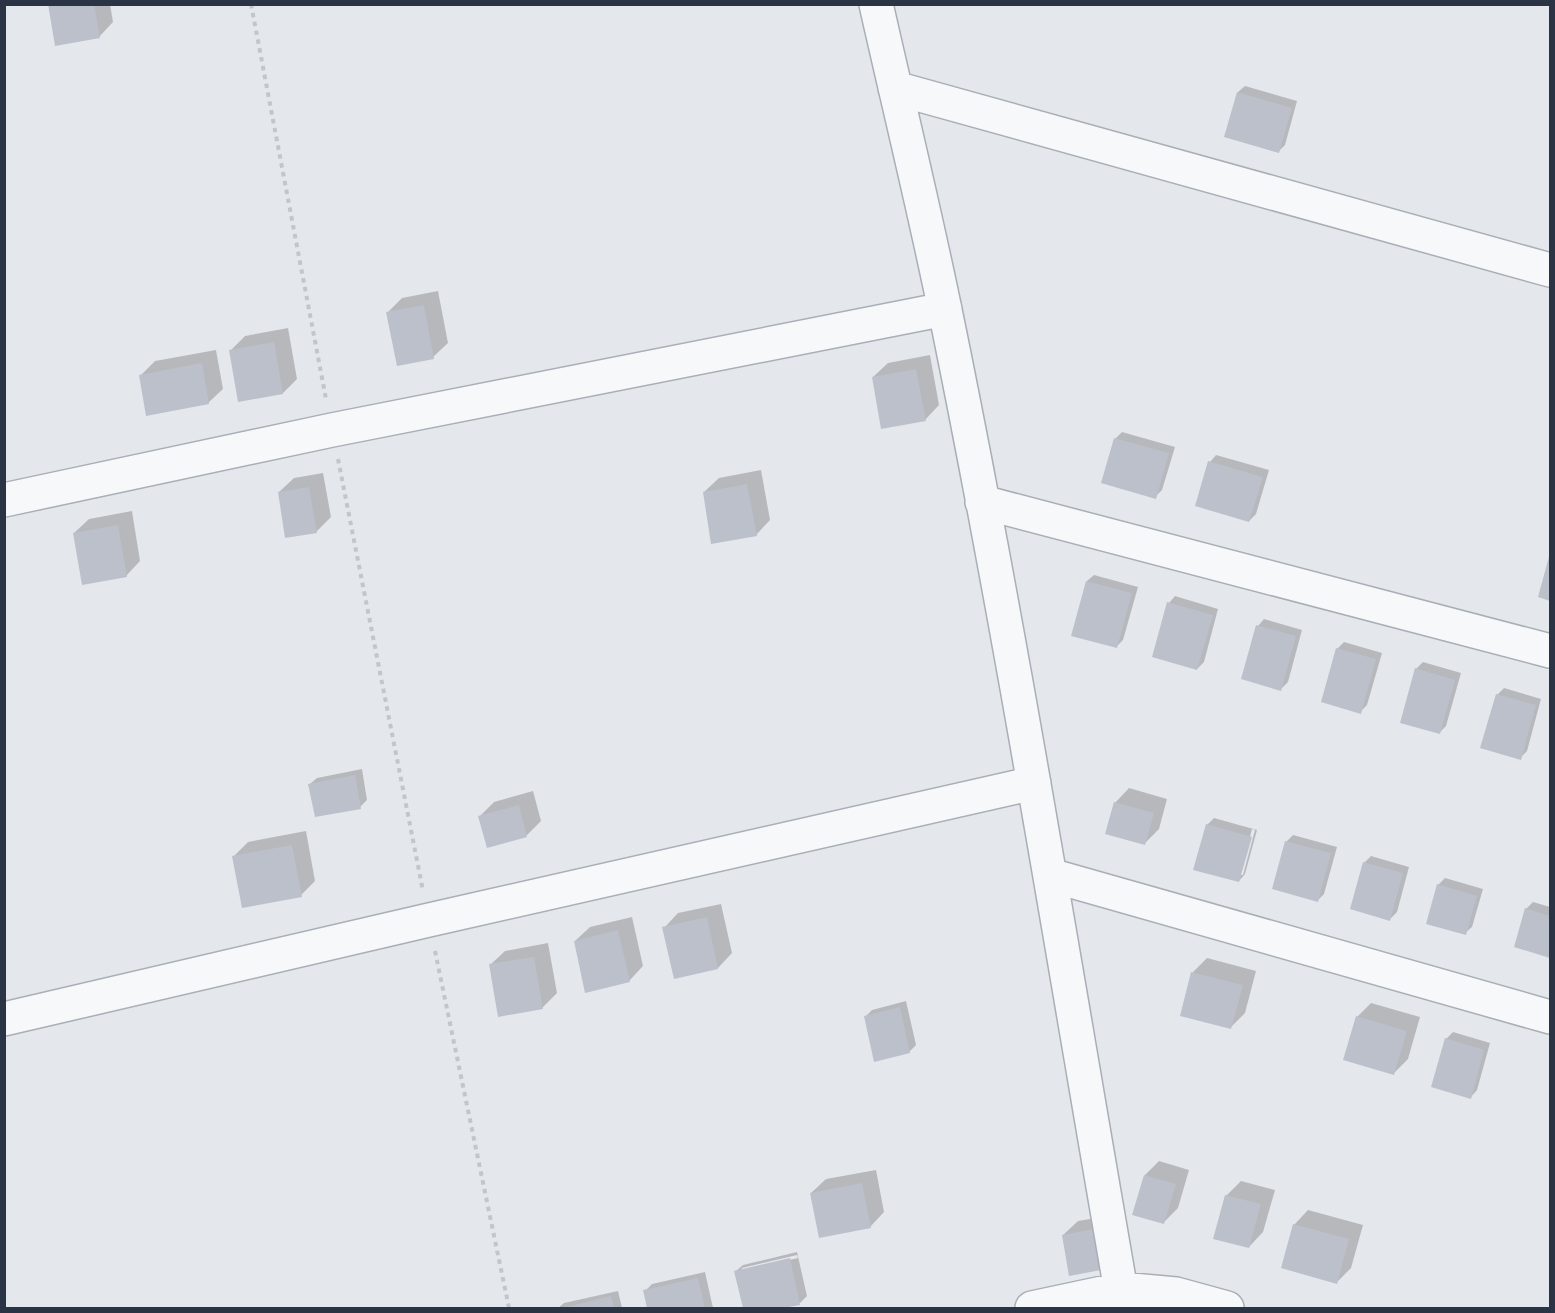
<svg xmlns="http://www.w3.org/2000/svg" width="1555" height="1313" viewBox="0 0 1555 1313" font-family="Helvetica,sans-serif">
<style>
.shadow{fill:#0003;fill-rule:evenodd}
.building{fill:#bbc0ca}
.lines{fill:none;stroke-linecap:round;stroke-linejoin:round}
.minor-casing{stroke:#a9aeb7;stroke-width:36}
.path{stroke:#c2c5cb;stroke-width:4;stroke-dasharray:4.5 4.5;stroke-linecap:butt}
.minor{stroke:#f7f8fa;stroke-width:33}
</style>
<rect width="100%" height="100%" fill="#e4e7ec"/>
<!-- shadow -->
<path class="shadow" d="M 49,4 L 110,4 L 113,22 L 99,37 Z
M 1245,86 L 1297,101 L 1285,145 L 1278,152 L 1226,136 L 1238,92 Z
M 438,291 L 448,343 L 433,357 L 388,312 L 402,298 Z
M 288,328 L 297,379 L 283,393 L 231,350 L 245,336 Z
M 216,350 L 223,389 L 208,403 L 141,375 L 155,361 Z
M 930,355 L 939,405 L 925,420 L 873,377 L 888,363 Z
M 1122,432 L 1175,447 L 1162,490 L 1155,497 L 1103,482 L 1116,438 Z
M 1216,455 L 1269,470 L 1256,514 L 1249,521 L 1210,462 Z
M 761,470 L 770,520 L 756,535 L 704,492 L 719,478 Z
M 323,473 L 331,517 L 316,532 L 279,492 L 294,478 Z
M 132,511 L 140,561 L 126,576 L 74,533 L 89,519 Z
M 1550,556 L 1550,599 L 1540,596 Z
M 1094,575 L 1138,587 L 1123,640 L 1116,647 L 1087,581 Z
M 1175,596 L 1218,609 L 1204,662 L 1197,669 L 1169,603 Z
M 1264,619 L 1302,630 L 1288,682 L 1281,689 L 1258,626 Z
M 1344,642 L 1382,653 L 1367,705 L 1360,712 L 1337,649 Z
M 1423,662 L 1461,673 L 1446,726 L 1439,733 L 1416,669 Z
M 1504,688 L 1541,699 L 1527,751 L 1520,758 L 1497,695 Z
M 362,769 L 367,800 L 360,807 L 310,784 L 317,778 Z
M 1129,788 L 1167,799 L 1159,829 L 1145,843 L 1115,803 Z
M 533,791 L 541,821 L 527,835 L 480,816 L 494,802 Z
M 1214,818 L 1257,830 L 1245,874 L 1239,881 L 1207,825 ZM 1252,829 L 1255,830 L 1243,875 L 1240,875 Z
M 306,831 L 315,881 L 301,895 L 234,856 L 248,842 Z
M 1293,835 L 1337,847 L 1324,894 L 1317,901 L 1274,888 L 1287,841 Z
M 1371,856 L 1409,867 L 1397,912 L 1390,919 L 1364,863 Z
M 1445,878 L 1483,889 L 1472,927 L 1465,933 L 1438,885 Z
M 1533,902 L 1550,907 L 1550,956 L 1516,946 L 1526,909 Z
M 721,904 L 732,953 L 718,968 L 664,928 L 678,913 Z
M 632,917 L 643,966 L 629,981 L 575,941 L 590,927 Z
M 548,943 L 557,993 L 542,1008 L 490,965 L 505,951 Z
M 1207,958 L 1256,971 L 1245,1013 L 1230,1028 L 1193,972 Z
M 906,1001 L 916,1045 L 909,1052 L 866,1016 L 872,1010 Z
M 1371,1003 L 1420,1017 L 1408,1059 L 1394,1073 L 1357,1017 Z
M 1453,1032 L 1490,1043 L 1477,1090 L 1471,1097 L 1446,1039 Z
M 1159,1161 L 1189,1170 L 1178,1208 L 1164,1222 L 1145,1175 Z
M 876,1170 L 884,1212 L 870,1227 L 811,1193 L 826,1179 Z
M 1241,1181 L 1275,1190 L 1263,1232 L 1249,1247 L 1226,1196 Z
M 1308,1210 L 1363,1225 L 1351,1268 L 1337,1282 L 1294,1225 Z
M 1108,1216 L 1070,1274 L 1063,1235 L 1078,1221 Z
M 797,1252 L 807,1296 L 800,1303 L 777,1308 L 745,1308 L 736,1271 L 743,1265 ZM 797,1255 L 798,1258 L 742,1271 L 742,1268 Z
M 705,1272 L 713,1308 L 649,1308 L 645,1291 L 652,1284 Z
M 618,1291 L 622,1308 L 558,1308 L 564,1303 Z"/>
<!-- building -->
<path class="building" d="M 48,4 L 94,4 L 100,38 L 55,46 Z
M 1237,92 L 1292,108 L 1279,153 L 1224,137 Z
M 424,305 L 434,359 L 397,366 L 386,312 Z
M 274,342 L 283,394 L 238,402 L 229,350 Z
M 202,363 L 209,404 L 146,416 L 139,375 Z
M 916,369 L 926,421 L 881,429 L 872,377 Z
M 1114,438 L 1169,453 L 1156,499 L 1101,483 Z
M 1208,461 L 1263,477 L 1249,522 L 1195,506 Z
M 747,484 L 757,536 L 711,544 L 703,492 Z
M 309,487 L 317,533 L 285,538 L 278,492 Z
M 118,525 L 127,577 L 82,585 L 73,533 Z
M 1550,553 L 1550,601 L 1538,597 Z
M 1086,581 L 1132,593 L 1117,648 L 1071,636 Z
M 1167,602 L 1213,615 L 1197,670 L 1152,657 Z
M 1256,625 L 1296,636 L 1281,691 L 1241,679 Z
M 1336,648 L 1376,659 L 1361,714 L 1321,702 Z
M 1415,668 L 1455,680 L 1440,734 L 1400,723 Z
M 1496,694 L 1536,705 L 1521,760 L 1480,748 Z
M 355,775 L 361,809 L 315,817 L 308,784 Z
M 1114,802 L 1154,813 L 1145,845 L 1105,834 Z
M 519,805 L 527,837 L 487,848 L 478,816 Z
M 1206,824 L 1252,837 L 1239,882 L 1193,870 Z
M 1285,841 L 1331,853 L 1318,902 L 1272,889 Z
M 292,845 L 302,897 L 242,908 L 232,856 Z
M 1363,862 L 1403,873 L 1390,921 L 1350,909 Z
M 1437,884 L 1477,896 L 1466,935 L 1426,924 Z
M 1525,908 L 1550,916 L 1550,958 L 1514,947 Z
M 707,917 L 718,969 L 674,979 L 662,927 Z
M 618,930 L 630,982 L 585,993 L 574,941 Z
M 534,957 L 543,1009 L 498,1017 L 489,964 Z
M 1191,972 L 1243,985 L 1231,1029 L 1180,1016 Z
M 900,1007 L 910,1053 L 874,1062 L 864,1016 Z
M 1356,1016 L 1407,1031 L 1394,1075 L 1343,1060 Z
M 1445,1038 L 1484,1050 L 1471,1099 L 1431,1087 Z
M 1144,1175 L 1176,1184 L 1164,1224 L 1132,1215 Z
M 862,1183 L 871,1228 L 819,1238 L 810,1193 Z
M 1225,1195 L 1261,1204 L 1249,1248 L 1213,1239 Z
M 1293,1224 L 1349,1239 L 1337,1284 L 1281,1268 Z
M 1094,1229 L 1101,1270 L 1069,1276 L 1062,1235 Z
M 790,1258 L 800,1305 L 783,1308 L 743,1308 L 734,1271 Z
M 698,1278 L 705,1308 L 647,1308 L 643,1290 Z
M 611,1296 L 614,1308 L 563,1308 Z"/>
<g class="lines">
<!-- minor casing -->
<g class="minor-casing">
<path id="minor" d="M 876,4 C 899,106 924,208 945,310 C 1013,641 1066,976 1124,1308
M 895,88 L 1550,270
M 4,500 L 332,430 L 945,309
M 982,502 L 1550,651
M 1050,875 L 1550,1017
M 4,1019 L 429,920 L 1034,783
M 1032,1308 L 1121,1289 L 1176,1294 L 1227,1308"/>
</g>
<!-- path -->
<path class="path" d="M 251,4 L 326,399
M 338,459 L 423,891
M 435,951 L 509,1308"/>
<!-- minor -->
<use href="#minor" class="minor"/>
</g>
<!-- border -->
<rect width="1555" height="1313" fill="none" stroke="#2b3445" stroke-width="12"/>
</svg>
